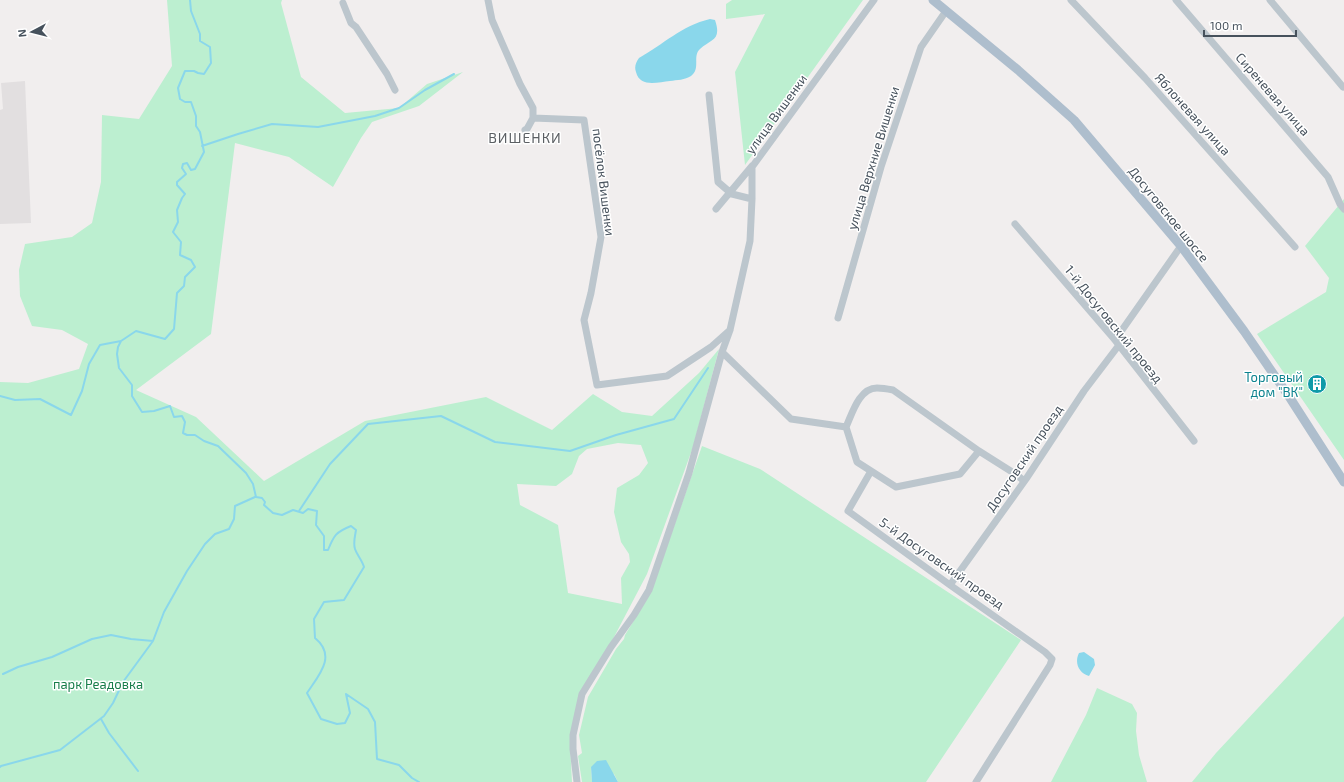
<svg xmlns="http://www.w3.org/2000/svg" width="1344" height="782" viewBox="0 0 1344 782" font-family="'Exo 2',sans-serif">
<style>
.education{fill:#e2dfe0}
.green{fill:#bcefd0;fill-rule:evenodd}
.water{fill:#8ad7eb}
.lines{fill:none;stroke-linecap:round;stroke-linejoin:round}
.stream{stroke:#8ad7eb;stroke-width:2}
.minor{stroke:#bcc6cd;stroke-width:7}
.major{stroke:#aebecd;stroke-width:9}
.labels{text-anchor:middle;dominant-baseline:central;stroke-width:3;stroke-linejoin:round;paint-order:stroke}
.street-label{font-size:13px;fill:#46515c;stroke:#fff}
.culture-label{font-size:13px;fill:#0d838f;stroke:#fff;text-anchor:end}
.park-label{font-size:13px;fill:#177d4a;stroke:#fff}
.neighbourhood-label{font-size:14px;letter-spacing:1px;fill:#5b5f63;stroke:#fff}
</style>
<rect width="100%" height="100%" fill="#f1eeee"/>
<!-- education -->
<path class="education" d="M 25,81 L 31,223 L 0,224 L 0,110 L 3,109 L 1,83 Z"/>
<!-- green -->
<path class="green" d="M 167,0 L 282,0 L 281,3 L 301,77 L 345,113 L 399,108 L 427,84 L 463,72 L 419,106 L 372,122 L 361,138 L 333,187 L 289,157 L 235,143 L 211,334 L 136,390 L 196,417 L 264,481 L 365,421 L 486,397 L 552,430 L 593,394 L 622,412 L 652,416 L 699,373 L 719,349 L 693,447 L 647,574 L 613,639 L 581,693 L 570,745 L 572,782 L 0,782 L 0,382 L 28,383 L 79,369 L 88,344 L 62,330 L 32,326 L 20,296 L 19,270 L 25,244 L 72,237 L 92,223 L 101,182 L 102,115 L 139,119 L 172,66 ZM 618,443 L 641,445 L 648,463 L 639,475 L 617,488 L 614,512 L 621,542 L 629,554 L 630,562 L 621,578 L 622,604 L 568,593 L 558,525 L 520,505 L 517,484 L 556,486 L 572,474 L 579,456 L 587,449 Z
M 732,0 L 863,0 L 745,165 L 735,72 L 765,14 L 726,19 L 726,4 Z
M 1344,199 L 1344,460 L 1257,334 L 1326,292 L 1329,278 L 1305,246 Z
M 702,446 L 760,469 L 1021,640 L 926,782 L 618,782 L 614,774 L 591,767 L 592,782 L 582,782 L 578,756 L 582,753 L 579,735 L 588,697 L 616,649 L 624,639 L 625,635 L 651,592 Z
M 1344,616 L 1344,782 L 1192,782 L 1216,753 Z
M 1097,688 L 1132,704 L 1137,713 L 1136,731 L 1139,755 L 1147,782 L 1051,782 L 1086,715 Z"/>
<!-- water -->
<path class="water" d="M 710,19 L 715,20 C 722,41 711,39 700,49 C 692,56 701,69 691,76 C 685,80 677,80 670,81 C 658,82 640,88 636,72 C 634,67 636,62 639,58 C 664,44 681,26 710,19 Z
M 1084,652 L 1094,659 L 1095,665 L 1089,676 C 1079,673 1074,663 1079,653 Z
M 606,760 L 618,782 L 592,782 L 591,767 L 597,761 Z"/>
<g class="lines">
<!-- stream -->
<path class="stream" d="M 190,0 L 191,11 L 200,34 L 200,41 L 210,47 L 211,63 L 204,74 L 198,73 L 194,71 L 185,71 L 178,88 L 180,99 L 185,102 L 191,102 L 196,116 L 196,126 L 200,132 L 204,152 L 195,169 L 191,170 L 187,163 L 183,164 L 182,168 L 186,174 L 177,182 L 177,185 L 185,194 L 182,198 L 177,210 L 178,222 L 173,232 L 181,242 L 180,255 L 191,260 L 195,267 L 185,277 L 184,286 L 177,293 L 174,329 L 165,339 L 136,331 L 121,341 L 118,347 L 117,354 L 119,368 L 132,385 L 132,396 L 142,412 L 154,411 L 170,406 L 174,417 L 182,416 L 185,422 L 183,433 L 187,435 L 195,435 L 204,441 L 218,446 L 246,473 L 253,484 L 256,497 L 262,498 L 265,502 L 264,505 L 273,513 L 282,515 L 293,510 L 303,513 L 308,509 L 317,511 L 316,525 L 324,536 L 324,550 L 328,550 C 334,535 336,532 351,526 L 356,530 C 355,536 353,543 355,549 C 357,555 362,560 364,567 L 344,600 L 324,602 L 314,619 L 315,638 C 337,656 319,675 307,693 L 321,719 L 337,724 L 345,723 L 350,713 L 346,694 L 368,709 L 375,722 L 377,759 L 399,765 L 412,778 L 419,782
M 202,146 L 238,134 L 272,124 L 318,127 L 375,116 L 399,108 L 425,90 L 454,74
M 0,396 L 15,400 L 40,399 L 71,415 L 82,391 L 89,364 L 100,345 L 121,341
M 299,511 L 330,464 L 368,424 L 441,416 L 495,442 L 570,451 L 616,435 L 674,419 L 708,368
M 3,674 L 18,667 L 52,657 L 92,639 L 111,635 L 131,639 L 153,641
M 101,719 L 109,733 L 138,771
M 0,767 L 1,766 L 60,750 L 104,716 L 113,703 L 123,682 L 153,641 L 164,612 L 187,571 L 205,544 L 215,534 L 229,529 L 234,519 L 235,506 L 255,497"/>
<!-- minor -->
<path class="minor" d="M 488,0 L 492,20 L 520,84 L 533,108 L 533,118 L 527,129 L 525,130
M 1071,0 L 1145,78 L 1295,247
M 1176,0 L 1328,177 L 1340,204 L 1344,209
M 1270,0 L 1343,87
M 343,3 L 351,23 L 356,27 L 387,74 L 395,90
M 709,95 L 718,182 L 732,194 L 752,199
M 533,118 L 584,120 L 601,237 L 591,293 L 584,320 L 597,385 L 667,376 L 711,347 L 730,330
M 716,209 L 752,166
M 1015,224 L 1115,340 L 1194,441
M 838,318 L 881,167 L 921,47 L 946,11
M 1115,340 L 1181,246
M 722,352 L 791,419 L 846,427
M 846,427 C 852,414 859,388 877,388 C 882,388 888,389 893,390 L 979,451 L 1017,475 L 1024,481
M 846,427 L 857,462 L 896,487 L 960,474 L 979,451
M 871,471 L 848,511 L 950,585 L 1045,652 L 1052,659 L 1050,665 L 976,782
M 950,585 L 1026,479 L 1084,391 L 1119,345
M 577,782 L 573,749 L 573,735 L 582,694 L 611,647 L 634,615 L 649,590 L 689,473 L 722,352 L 730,330 L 750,241 L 752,199 L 752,167 L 874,0"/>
<!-- major -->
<path class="major" d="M 933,0 L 1018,70 L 1074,120 L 1181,246 L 1244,331 L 1290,398 L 1344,482"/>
</g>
<!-- icons -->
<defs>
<g id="building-disc" transform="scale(1)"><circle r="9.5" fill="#0f9aa8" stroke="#fff"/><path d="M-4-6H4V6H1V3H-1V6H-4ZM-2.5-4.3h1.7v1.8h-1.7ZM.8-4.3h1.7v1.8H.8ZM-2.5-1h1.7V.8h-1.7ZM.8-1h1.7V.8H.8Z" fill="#fff"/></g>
</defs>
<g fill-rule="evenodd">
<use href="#building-disc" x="1317" y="384"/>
</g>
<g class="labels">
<!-- street labels -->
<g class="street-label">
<text transform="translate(1273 94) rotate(49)">Сиреневая улица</text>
<text transform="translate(776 114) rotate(-54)">улица Вишенки</text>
<text transform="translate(1193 114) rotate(48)">Яблоневая улица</text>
<text transform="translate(873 158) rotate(-73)">улица Верхние Вишенки</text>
<text transform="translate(604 182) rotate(83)">посёлок Вишенки</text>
<text transform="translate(1169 214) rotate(51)">Досуговское шоссе</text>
<text transform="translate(1114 324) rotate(51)">1-й Досуговский проезд</text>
<text transform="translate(1024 458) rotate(-56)">Досуговский проезд</text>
<text transform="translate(942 563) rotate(35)">5-й Досуговский проезд</text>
</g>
<!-- culture labels -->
<g class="culture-label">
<text x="1303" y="377">Торговый<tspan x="1303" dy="15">дом "ВК"</tspan></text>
</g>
<!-- park labels -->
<g class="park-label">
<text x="98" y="684">парк Реадовка</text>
</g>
<!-- neighbourhood labels -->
<g class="neighbourhood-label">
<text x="525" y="137">ВИШЕНКИ</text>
</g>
</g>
<!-- north arrow -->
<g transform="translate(32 32) rotate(263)" stroke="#ffffff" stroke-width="3" paint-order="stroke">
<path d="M0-3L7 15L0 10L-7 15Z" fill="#46515c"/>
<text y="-6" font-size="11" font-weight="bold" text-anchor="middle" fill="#46515c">N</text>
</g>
<!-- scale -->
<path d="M1204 30v6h92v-6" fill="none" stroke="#46515c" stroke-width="2"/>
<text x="1210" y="30" font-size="12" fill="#46515c" stroke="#ffffff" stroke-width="3" paint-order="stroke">100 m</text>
</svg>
